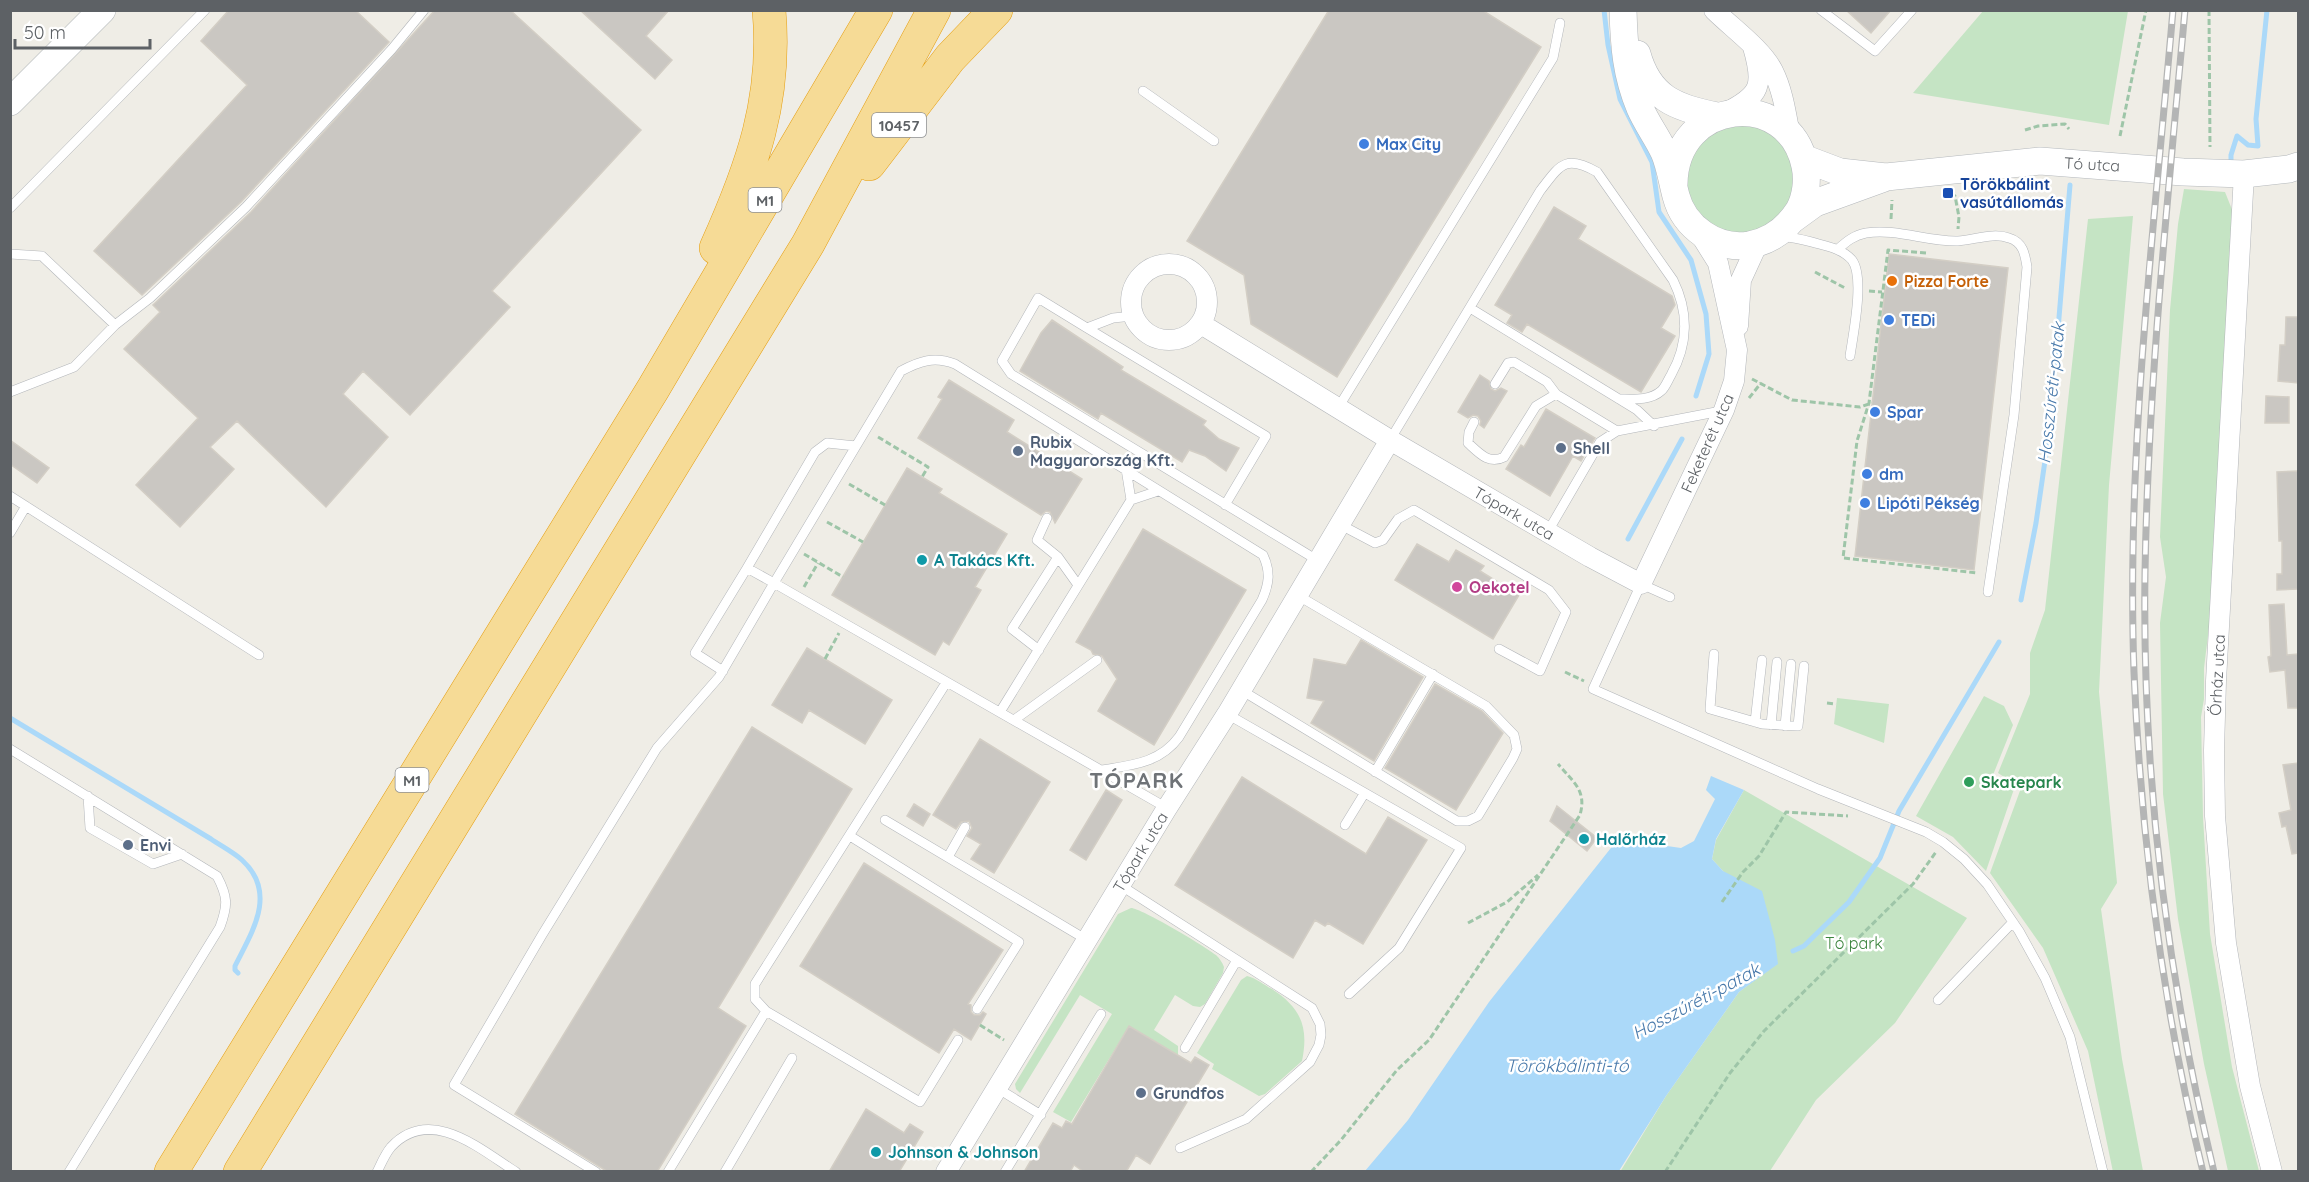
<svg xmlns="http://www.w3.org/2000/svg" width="2309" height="1182" viewBox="0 0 2309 1182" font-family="Quicksand,sans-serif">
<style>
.green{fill:#c5e4c4}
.water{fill:#abd9f9}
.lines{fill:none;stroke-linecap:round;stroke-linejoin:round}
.stream{stroke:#abd9f9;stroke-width:5}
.building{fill:#cac7c2;stroke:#d3cec5;stroke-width:1.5}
.service-casing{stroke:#b3b6ba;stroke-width:10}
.minor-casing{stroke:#b3b6ba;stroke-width:21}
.secondary-casing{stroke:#b4b8bc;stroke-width:28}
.motorway-casing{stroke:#e59e10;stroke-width:34}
.path{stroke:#9ec5a8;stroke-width:3;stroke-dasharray:6 3;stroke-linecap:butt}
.service{stroke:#fff;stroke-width:9}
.minor{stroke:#fff;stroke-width:20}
.secondary{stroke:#fff;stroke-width:27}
.motorway{stroke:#f6db96;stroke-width:33}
.rail-casing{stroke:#b4b5b5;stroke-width:7}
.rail{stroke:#fff;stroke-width:4.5;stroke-dasharray:14;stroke-linecap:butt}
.shop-dot{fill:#3f7fe0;stroke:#fff;stroke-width:2}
.transit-dot{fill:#1a4fb4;stroke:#fff;stroke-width:2}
.food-dot{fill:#e8710a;stroke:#fff;stroke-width:2}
.service-dot{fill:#5c6f8a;stroke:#fff;stroke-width:2}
.culture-dot{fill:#0f9aa8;stroke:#fff;stroke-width:2}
.hotel-dot{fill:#d1479c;stroke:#fff;stroke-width:2}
.leisure-dot{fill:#2e9e5b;stroke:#fff;stroke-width:2}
.labels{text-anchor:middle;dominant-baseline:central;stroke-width:5;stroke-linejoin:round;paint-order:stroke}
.shield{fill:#fff;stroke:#8e9093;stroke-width:1.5}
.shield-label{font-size:15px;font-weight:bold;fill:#5d6165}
.shop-label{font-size:16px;font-weight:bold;fill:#366cbe;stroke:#fff;text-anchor:start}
.street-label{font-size:16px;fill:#5d6165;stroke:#fff}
.transit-label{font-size:16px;font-weight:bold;fill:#164399;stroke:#fff;text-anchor:start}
.food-label{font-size:16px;font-weight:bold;fill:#c56008;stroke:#fff;text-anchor:start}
.service-label{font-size:16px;font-weight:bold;fill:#4e5e75;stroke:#fff;text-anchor:start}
.culture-label{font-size:16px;font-weight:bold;fill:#0d838f;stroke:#fff;text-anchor:start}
.hotel-label{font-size:16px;font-weight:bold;fill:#b23c85;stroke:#fff;text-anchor:start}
.leisure-label{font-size:16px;font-weight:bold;fill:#27864d;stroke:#fff;text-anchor:start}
.park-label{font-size:16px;fill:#3c853e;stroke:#fff}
.water-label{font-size:18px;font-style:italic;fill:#497aab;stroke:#fff}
.district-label{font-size:22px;font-weight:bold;letter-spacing:1.5px;fill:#6f7377;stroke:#fff}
</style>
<rect width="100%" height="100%" fill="#efede6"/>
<!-- green -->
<path class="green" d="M 1983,11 L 2128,11 L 2109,125 L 1913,93 Z
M1687 179a54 54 0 1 1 108 0a54 54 0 1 1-108 0Z
M 2184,189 L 2225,192 L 2233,212 L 2218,554 L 2204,668 L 2204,699 L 2201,717 L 2203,817 L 2210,934 L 2232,1067 L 2259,1171 L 2228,1171 L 2204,1064 L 2178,919 L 2163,794 L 2160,623 L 2166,577 L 2160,537 L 2170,310 L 2178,224 Z
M 2133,216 L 2109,485 L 2099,692 L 2117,883 L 2101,909 L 2122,1059 L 2143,1171 L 2113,1172 L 2088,1051 L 2043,948 L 1990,873 L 2021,788 L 1998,773 L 2030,694 L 2030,653 L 2045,610 L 2088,219 Z
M 1984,696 L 2004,706 L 2013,725 L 1993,775 L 2014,789 L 1986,871 L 1953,837 L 1916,816 Z
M 1837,698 L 1889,704 L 1884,743 L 1834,724 Z
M 1744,790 L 1967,918 L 1895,1023 L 1816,1100 L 1770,1171 L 1620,1172 L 1666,1096 L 1739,992 L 1777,964 L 1723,871 L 1712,859 L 1716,840 Z
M 1131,908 C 1141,908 1206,947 1216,955 C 1220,959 1222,962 1224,967 L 1223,973 L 1205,1004 L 1200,1007 L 1193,1006 L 1175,995 L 1154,1030 L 1178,1046 L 1178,1056 L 1129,1026 L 1071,1122 L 1053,1112 L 1112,1014 L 1080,995 L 1020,1093 L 1016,1089 L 1015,1084 L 1118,914 Z
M 1247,976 C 1256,978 1264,985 1272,989 C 1301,1008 1309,1027 1302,1061 L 1265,1094 L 1259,1096 L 1212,1069 L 1214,1064 L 1197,1053 L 1241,980 Z"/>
<!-- water -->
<path class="water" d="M 1711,776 L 1744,790 L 1716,839 L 1712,859 L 1723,871 L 1762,891 L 1775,940 L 1778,964 L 1739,992 L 1666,1096 L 1619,1171 L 1365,1171 L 1408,1120 L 1489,1002 L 1618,839 L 1681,848 L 1694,841 L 1715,799 L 1706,790 Z"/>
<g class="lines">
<!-- stream -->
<path class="stream" d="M 1604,10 L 1608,45 L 1620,99 L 1652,162 L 1659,212 L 1691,260 L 1706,314 L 1709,354 L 1696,396
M 2231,166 L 2231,155 L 2237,136 L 2248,145 L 2258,146 L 2256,119 L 2267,10
M 1628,539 L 1682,439
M 2021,600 L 2036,523 L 2050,426 L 2070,185
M 10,718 L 211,839 C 221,846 233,852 242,860 C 278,893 252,932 235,966 L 235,970 L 238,973
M 1793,951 L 1804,946 L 1849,902 L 1880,858 L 1899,811 L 1999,642"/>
</g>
<!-- building -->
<path class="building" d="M 229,10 L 355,10 L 389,42 L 241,202 L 142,295 L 94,251 L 247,85 L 201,41 Z
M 435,10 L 510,10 L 641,130 L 492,291 L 510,307 L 410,415 L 363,371 L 343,394 L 388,437 L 326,507 L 237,421 L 210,447 L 234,469 L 180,527 L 136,485 L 198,418 L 124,349 L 160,312 L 153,305 L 251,212 Z
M 580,10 L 669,10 L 646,36 L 672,60 L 655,79 Z
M 1329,10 L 1482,10 L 1541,47 L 1337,377 L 1251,324 L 1244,275 L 1187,241 Z
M 1846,10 L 1891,10 L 1871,33 Z
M 1554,207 L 1586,226 L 1578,239 L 1672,296 L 1675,305 L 1661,328 L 1675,336 L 1641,392 L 1527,324 L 1522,332 L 1507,323 L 1512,315 L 1495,305 Z
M 1889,254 L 2008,268 L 1974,570 L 1855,556 Z
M 2286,317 L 2298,317 L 2298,383 L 2278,381 L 2280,345 L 2285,345 Z
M 1052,320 L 1123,367 L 1121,370 L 1206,421 L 1203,425 L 1219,439 L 1239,448 L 1226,471 L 1205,456 L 1189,450 L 1182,462 L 1101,413 L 1098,419 L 1020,371 L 1041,333 Z
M 1480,375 L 1489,381 L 1491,389 L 1495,391 L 1501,388 L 1507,391 L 1484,428 L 1480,425 L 1481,421 L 1478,416 L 1473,415 L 1468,418 L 1458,412 Z
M 949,380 L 1014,420 L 1007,432 L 1082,479 L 1055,523 L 1050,512 L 1046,511 L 1041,515 L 918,438 L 942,399 L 938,397 Z
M 2266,396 L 2289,397 L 2289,423 L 2265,423 Z
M 1546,409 L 1595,438 L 1581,461 L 1573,456 L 1550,496 L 1506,469 L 1521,445 L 1524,447 Z
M 10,440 L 49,468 L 37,483 L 10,464 Z
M 907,468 L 942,489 L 939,493 L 1007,534 L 975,587 L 981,590 L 949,645 L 943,641 L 935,655 L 832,595 Z
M 2298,471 L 2298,589 L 2277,590 L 2277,574 L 2282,574 L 2282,541 L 2279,541 L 2277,472 Z
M 1143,529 L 1246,590 L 1154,745 L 1098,711 L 1117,679 L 1102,656 L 1093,654 L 1091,650 L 1076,642 Z
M 1417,544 L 1449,562 L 1456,550 L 1484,566 L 1480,571 L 1519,595 L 1493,639 L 1395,580 Z
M 2284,604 L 2287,655 L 2298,654 L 2298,708 L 2288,708 L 2285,670 L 2270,672 L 2268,657 L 2271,656 L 2269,605 Z
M 1361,640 L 1423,677 L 1374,761 L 1311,723 L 1324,701 L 1307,698 L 1314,659 L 1346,665 Z
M 807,648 L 892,700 L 865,744 L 809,710 L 802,723 L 772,705 Z
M 1435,684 L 1482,711 L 1503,733 L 1456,810 L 1385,768 Z
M 752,727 L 852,789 L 718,1008 L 746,1026 L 657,1172 L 608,1172 L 515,1114 Z
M 980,739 L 1050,782 L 994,873 L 971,859 L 981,844 L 967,836 L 972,828 L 969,821 L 961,822 L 956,829 L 933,815 Z
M 2298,763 L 2298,853 L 2292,854 L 2286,826 L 2282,827 L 2279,813 L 2291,810 L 2283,765 Z
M 1242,777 L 1366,854 L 1388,817 L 1427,840 L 1363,944 L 1328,923 L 1325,926 L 1315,920 L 1293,958 L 1175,885 Z
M 1106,790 L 1122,800 L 1086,860 L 1070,850 Z
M 914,804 L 930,814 L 923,826 L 907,816 Z
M 1557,806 L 1597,838 L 1587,851 L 1550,821 Z
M 864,863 L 1003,950 L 968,1004 L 971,1005 L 971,1012 L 974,1015 L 980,1015 L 983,1012 L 986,1014 L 971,1040 L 954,1029 L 939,1053 L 800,966 Z
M 1129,1026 L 1191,1063 L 1195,1057 L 1209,1065 L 1150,1164 L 1136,1155 L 1126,1172 L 1084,1172 L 1074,1165 L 1070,1172 L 1024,1172 L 1053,1123 L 1062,1128 L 1066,1121 L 1072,1124 Z
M 866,1109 L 904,1133 L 910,1124 L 923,1132 L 899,1172 L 829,1172 Z"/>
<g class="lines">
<!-- service casing -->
<g class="service-casing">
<path id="service" d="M 1821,10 L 1875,51 L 1912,10
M 1143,91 L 1214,141
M 10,208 L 205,10
M 1783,237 C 1796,237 1807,241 1819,244 C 1831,247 1843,250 1852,260 C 1865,277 1853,335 1850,356
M 1838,249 C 1846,242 1854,235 1866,233 C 1896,228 1928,242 1958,241 C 1975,240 1993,232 2009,238 C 2023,242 2025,254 2027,267 L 2014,415 L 1988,592
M 10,254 L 42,256 L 115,325
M 1470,308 L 1637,410 L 1654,426
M 1133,316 L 1113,318 L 1087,328 L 1038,298 L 1002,361 L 1011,374 L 1317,560
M 1087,328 L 1266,436 L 1225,505
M 1495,384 L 1508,363 L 1514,362 L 1547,382 L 1556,394
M 10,392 L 74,367 L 115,325 L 150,298 L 246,207 L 392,49 L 424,10
M 1338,408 L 1553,58 L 1560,23
M 1474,422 L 1469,432 L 1468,443 C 1479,453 1489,465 1504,457 L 1536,406 L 1556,394 L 1617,431
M 1390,440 L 1540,191 C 1560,165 1565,154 1597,172 L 1673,280 C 1689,312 1688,345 1671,375 C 1668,380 1665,388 1661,391 C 1650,401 1632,399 1619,399
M 856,446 L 827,443 L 815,452 L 747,568 L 774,583 L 901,371 C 920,361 934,356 955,364 L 1263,555 C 1271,572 1269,584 1262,600 L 1179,737 C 1160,763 1132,765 1102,770
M 1126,469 L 1131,500
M 10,496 L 259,655
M 1047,518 L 1037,540 L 1058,557 L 1078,585
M 1339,524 L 1375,543 L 1383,540 L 1398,519 L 1414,510 L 1549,590 L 1566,612 L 1540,671 L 1499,649
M 10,533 L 26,506
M 1547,533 L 1600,442 L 1617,431 L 1721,411
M 1670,597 L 1641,584 L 1593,689 L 1818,789 L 1926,832 L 1943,842 L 1964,859 L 1987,884 L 2019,931 L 2045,978 L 2070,1037 L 2103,1172
M 1039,650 L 1012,629 L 1058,557
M 1714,654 L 1710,709 L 1762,724 L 1798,726 L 1804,666
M 723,671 L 695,653 L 747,568
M 946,683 L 755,984 L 755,999 L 766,1011 L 920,1102 L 958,1040
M 1241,690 L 1457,821 L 1468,821 L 1478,816 L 1513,758 L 1517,749 L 1514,735 L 1486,706 L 1297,595
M 1000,712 L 1131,500 L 1158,491
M 1227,714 L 1461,848 L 1399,948 L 1349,994
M 1014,720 L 1097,660
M 1755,722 L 1762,660
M 1771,725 L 1777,662
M 1785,726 L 1791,664
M 10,749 L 217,876 C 228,897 228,905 220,927 L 69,1172
M 1375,772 L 1433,674
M 88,796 L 90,828 L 153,864 L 182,854
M 885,820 L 1087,940
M 1345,825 L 1364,794
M 850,836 L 1019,942 L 977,1009
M 948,857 L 965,827
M 1120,885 L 1312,1008 L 1320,1024 L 1321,1035 L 1319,1045 L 1310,1062 L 1246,1119 L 1180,1148
M 1938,1000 L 2013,922
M 1185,1048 L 1237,960
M 997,1088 L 1041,1115
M 377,1172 C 381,1164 385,1154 391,1147 C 430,1105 480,1149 516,1172
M 596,1172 L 454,1085 L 542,935 L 657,748 L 719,677 L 774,583 L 1167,808
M 668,1172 L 766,1011
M 725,1172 L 792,1058
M 1005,1172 L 1101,1014"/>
</g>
<!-- minor casing -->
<g class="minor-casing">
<path id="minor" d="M 1714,10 C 1732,28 1762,49 1773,71 C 1783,91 1786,114 1790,135
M 1727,112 C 1761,95 1764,85 1753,47
M 2244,174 L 2216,681 L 2214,750 L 2215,816 L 2226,943 L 2250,1086 L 2272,1172
M1131 302a38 38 0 1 1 76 0a38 38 0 1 1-76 0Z
M 1201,324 L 1390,440 L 1590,557 L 1641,584 L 1724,410 L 1734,381 L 1737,350 L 1718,263 L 1698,231
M 1738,326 L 1741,280 L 1758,243
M 946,1172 L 1167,808 L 1227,714 L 1390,440"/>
</g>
<!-- secondary casing -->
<g class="secondary-casing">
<path id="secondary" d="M 1623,10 C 1624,46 1626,75 1640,108 C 1647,124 1657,137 1664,152 C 1670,166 1672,181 1676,196 C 1684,227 1716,250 1749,245 C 1771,241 1787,229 1799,210 C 1806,197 1808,180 1805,166 C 1789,87 1675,98 1674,184
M 1637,54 C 1649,98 1676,108 1717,116
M 10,102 L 102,10
M 1803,158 L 1840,172 L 1886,177 L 2040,161 L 2183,172 L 2244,174 L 2289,169 L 2298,166
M 1793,219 L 1815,203 L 1884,178"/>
</g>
<!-- motorway casing -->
<g class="motorway-casing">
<path id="motorway" d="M 869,164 L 950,58 L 996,10
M 716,248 C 752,168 777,99 769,10
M 171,1172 L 653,389 L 876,10
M 240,1172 L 808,244 L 934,10"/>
</g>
<!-- path -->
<path class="path" d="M 2209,10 L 2210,147
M 2025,130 L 2038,126 L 2065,124 L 2069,129
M 2120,136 L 2146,10
M 1950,194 L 1955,196 L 1959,217 L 1958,229
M 1891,219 L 1892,200
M 1926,253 L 1888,250 L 1869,403 L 1857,441 L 1843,558 L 1977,573
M 1815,272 L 1845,288
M 1869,291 L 1882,292
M 1752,379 L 1792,400 L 1860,407 L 1872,403
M 1749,398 L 1761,383
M 878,437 L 928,467 L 922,477
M 849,484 L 885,505
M 827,522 L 863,542
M 804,554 L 843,577
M 804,587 L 818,563
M 825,659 L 839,633
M 1565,672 L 1584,681
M 1827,703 L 1836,704
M 1722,902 L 1743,872 L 1759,856 L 1786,812 L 1848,816
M 1468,923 L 1507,902 L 1538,875
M 980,1025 L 1004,1040
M 1311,1172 L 1341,1140 L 1397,1070 L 1429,1040 L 1580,815 C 1587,790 1573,782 1558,764
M 1665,1172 L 1730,1073 L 1764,1031 L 1913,884 L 1936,852"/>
<!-- service -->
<use href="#service" class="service"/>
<!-- minor -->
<use href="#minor" class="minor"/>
<!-- secondary -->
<use href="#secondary" class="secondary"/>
<!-- motorway -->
<use href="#motorway" class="motorway"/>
<!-- rail casing -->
<g class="rail-casing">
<path id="rail" d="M 2173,10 C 2154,230 2126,452 2134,672 C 2141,841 2163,1008 2203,1172
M 2185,10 C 2168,197 2148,385 2145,573 C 2142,774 2167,976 2214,1172"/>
</g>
<!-- rail -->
<use href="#rail" class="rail"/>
</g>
<!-- markers -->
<g class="shop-dot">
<circle cx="1364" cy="144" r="6"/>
<circle cx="1889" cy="320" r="6"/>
<circle cx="1875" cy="412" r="6"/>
<circle cx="1867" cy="474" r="6"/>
<circle cx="1865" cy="503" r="6"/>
</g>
<rect class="transit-dot" x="1942" y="187" width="12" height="12" rx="3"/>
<circle class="food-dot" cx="1892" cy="281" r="6"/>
<g class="service-dot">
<circle cx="1561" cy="448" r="6"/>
<circle cx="1018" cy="451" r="6"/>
<circle cx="128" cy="845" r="6"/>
<circle cx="1141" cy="1093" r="6"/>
</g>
<g class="culture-dot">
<circle cx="922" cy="560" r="6"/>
<circle cx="1584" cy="839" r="6"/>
<circle cx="876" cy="1152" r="6"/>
</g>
<circle class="hotel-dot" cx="1457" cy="587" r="6"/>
<circle class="leisure-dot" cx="1969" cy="782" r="6"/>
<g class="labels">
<!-- shield labels -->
<g class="shield">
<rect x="872" y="113" width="54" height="24" rx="4.5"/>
<rect x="748.5" y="188" width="33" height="24" rx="4.5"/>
<rect x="395.5" y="768" width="33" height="24" rx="4.5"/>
</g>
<g class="shield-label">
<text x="899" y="125">10457</text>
<text x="765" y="200">M1</text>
<text x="412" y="780">M1</text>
</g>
<!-- shop labels -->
<g class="shop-label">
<text x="1376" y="144">Max City</text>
<text x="1901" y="320">TEDi</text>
<text x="1887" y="412">Spar</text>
<text x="1879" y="474">dm</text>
<text x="1877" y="503">Lipóti Pékség</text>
</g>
<!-- street labels -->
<g class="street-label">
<text transform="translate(2092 164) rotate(3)">Tó utca</text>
<text transform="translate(1707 443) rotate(-66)">Feketerét utca</text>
<text transform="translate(1514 513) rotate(30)">Tópark utca</text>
<text transform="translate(2217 675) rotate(-87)">Őrház utca</text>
<text transform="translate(1140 852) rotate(-59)">Tópark utca</text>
</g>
<!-- transit labels -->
<g class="transit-label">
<text x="1960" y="184">Törökbálint<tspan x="1960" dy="18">vasútállomás</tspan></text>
</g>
<!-- food labels -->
<g class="food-label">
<text x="1904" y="281">Pizza Forte</text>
</g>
<!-- service labels -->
<g class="service-label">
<text x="1030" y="442">Rubix<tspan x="1030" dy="18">Magyarország Kft.</tspan></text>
<text x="1573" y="448">Shell</text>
<text x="140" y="845">Envi</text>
<text x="1153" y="1093">Grundfos</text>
</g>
<!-- culture labels -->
<g class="culture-label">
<text x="934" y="560">A Takács Kft.</text>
<text x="1596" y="839">Halőrház</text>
<text x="888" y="1152">Johnson &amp; Johnson</text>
</g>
<!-- hotel labels -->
<g class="hotel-label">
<text x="1469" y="587">Oekotel</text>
</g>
<!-- leisure labels -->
<g class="leisure-label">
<text x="1981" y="782">Skatepark</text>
</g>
<!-- park labels -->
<g class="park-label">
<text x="1854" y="943">Tó park</text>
</g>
<!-- water labels -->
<g class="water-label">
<text transform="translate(2051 393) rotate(-84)">Hosszúréti-patak</text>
<text transform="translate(1696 1001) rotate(-28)">Hosszúréti-patak</text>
<text x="1567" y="1065">Törökbálinti-tó</text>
</g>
<!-- district labels -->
<g class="district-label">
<text x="1137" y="780">TÓPARK</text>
</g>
</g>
<!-- border -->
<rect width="2309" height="1182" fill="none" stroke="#5d6165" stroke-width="24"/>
<!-- scale -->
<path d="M15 39v9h135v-9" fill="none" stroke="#5d6165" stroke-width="3"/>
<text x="24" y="39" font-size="18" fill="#5d6165" stroke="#ffffff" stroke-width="4.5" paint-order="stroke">50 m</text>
</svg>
